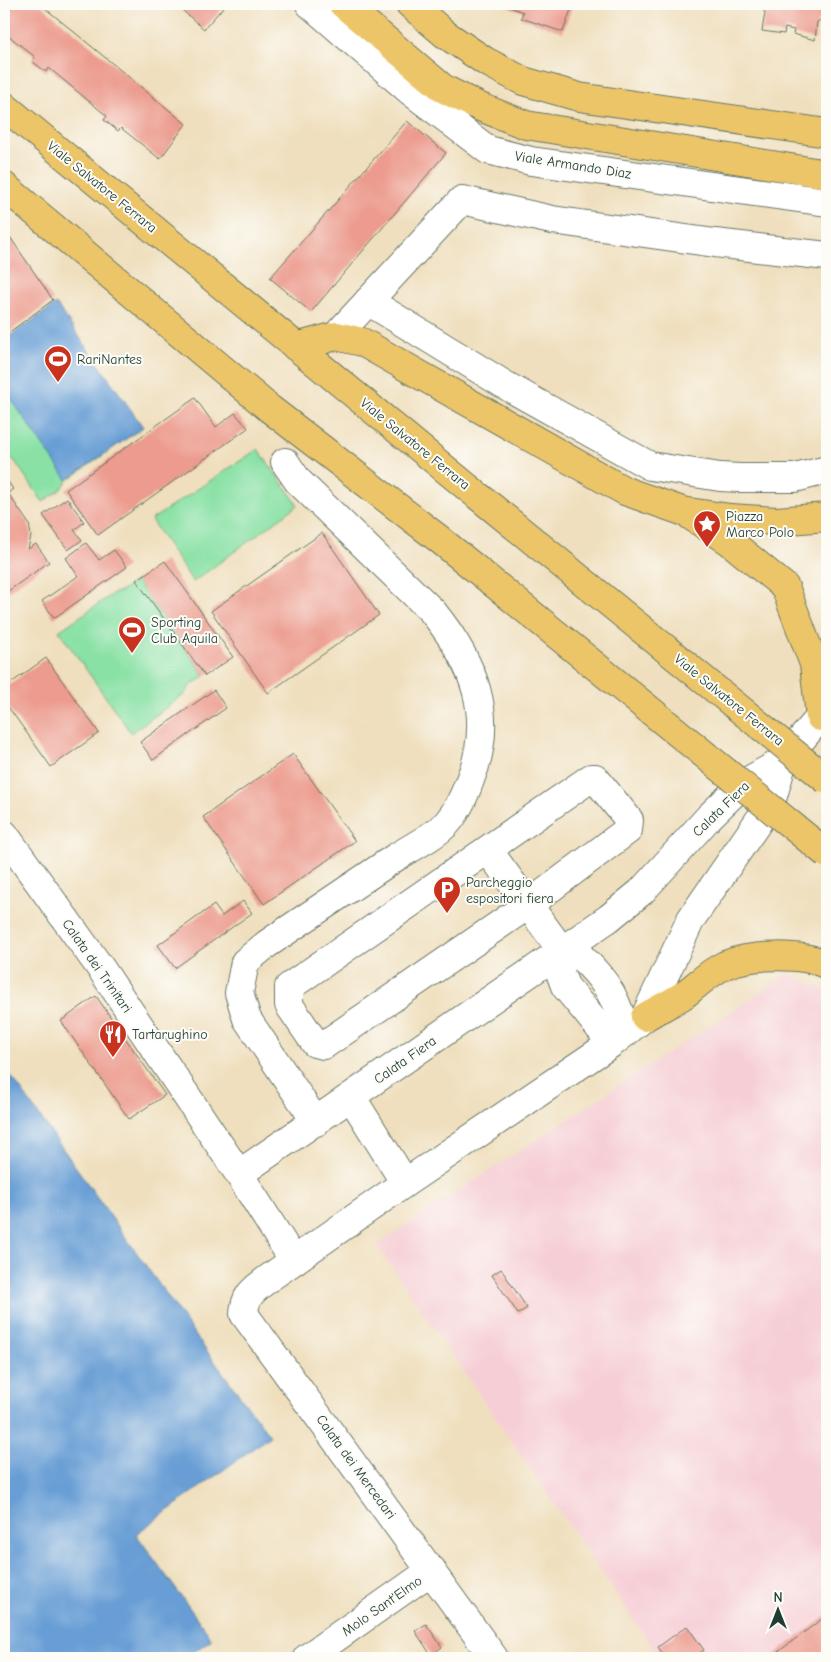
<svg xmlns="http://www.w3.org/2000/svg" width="831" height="1662" viewBox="0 0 831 1662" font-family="'Comic Neue',sans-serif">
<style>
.built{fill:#f6cfd6}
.green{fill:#89e1a5;stroke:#548f6c}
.water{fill:#679ed5;stroke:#436e84}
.building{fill:#ec9b8e}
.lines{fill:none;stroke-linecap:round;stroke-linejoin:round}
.minor-casing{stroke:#687664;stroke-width:30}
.major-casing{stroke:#687664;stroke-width:30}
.highway-casing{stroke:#687664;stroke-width:30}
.minor{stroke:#fff;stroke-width:28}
.major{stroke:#edc569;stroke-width:28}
.highway{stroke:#edc569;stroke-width:28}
.highway-bridge-casing{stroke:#687664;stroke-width:30;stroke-linecap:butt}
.highway-bridge{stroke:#edc569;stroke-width:28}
.labels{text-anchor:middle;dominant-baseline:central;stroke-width:4;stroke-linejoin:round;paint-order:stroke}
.street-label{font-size:14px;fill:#1f3d34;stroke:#fdfcf7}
.poi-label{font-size:14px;fill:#1f3d34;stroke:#fdfcf7;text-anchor:start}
</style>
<rect width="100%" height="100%" fill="#fdfcf7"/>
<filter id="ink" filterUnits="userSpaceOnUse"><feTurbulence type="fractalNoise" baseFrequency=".02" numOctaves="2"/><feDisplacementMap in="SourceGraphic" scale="10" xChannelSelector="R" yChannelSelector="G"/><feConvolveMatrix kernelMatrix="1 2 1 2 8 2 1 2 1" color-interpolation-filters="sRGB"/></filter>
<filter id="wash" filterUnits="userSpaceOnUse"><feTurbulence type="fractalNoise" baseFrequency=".0096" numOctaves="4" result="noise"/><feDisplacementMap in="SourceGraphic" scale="20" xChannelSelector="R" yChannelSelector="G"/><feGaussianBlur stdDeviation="1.12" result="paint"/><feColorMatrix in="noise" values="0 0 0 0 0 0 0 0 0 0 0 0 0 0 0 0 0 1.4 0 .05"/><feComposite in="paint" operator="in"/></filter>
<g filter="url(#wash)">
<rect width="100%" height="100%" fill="#efdfbe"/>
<!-- built -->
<path class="built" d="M 788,974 L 827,991 L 827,1658 L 660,1658 L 377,1245 Z"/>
<!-- green -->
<path class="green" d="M 56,304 L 143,427 L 68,480 L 60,490 L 43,502 L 14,460 L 4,453 L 4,340 Z
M 258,449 L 298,505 L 193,582 L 151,520 Z
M 136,581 L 205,676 L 190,686 L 185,694 L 131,733 L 59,631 L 114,593 L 122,591 Z"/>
<!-- water -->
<path class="water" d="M 56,304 L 143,427 L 67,480 L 4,389 L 4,340 Z
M 4,1066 L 203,1346 L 270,1436 L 136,1534 L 212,1639 L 185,1658 L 4,1658 Z"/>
<g id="blocks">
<!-- building -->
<path class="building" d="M 15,4 L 40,4 L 186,124 L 160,159 L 121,128 L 118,131 L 104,120 L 107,116 L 49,68 L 46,72 L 32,61 L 35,57 L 4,32 L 4,16 Z
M 175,4 L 226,4 L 204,29 Z
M 501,4 L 573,4 L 563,32 L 521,18 L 523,12 Z
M 765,4 L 827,4 L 822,6 L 823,18 L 817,22 L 815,40 L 793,34 L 794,30 L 785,28 L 784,34 L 762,31 L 765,13 L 762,8 Z
M 407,121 L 446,153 L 311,312 L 270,278 Z
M 10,237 L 53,300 L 4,336 L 4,241 Z
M 195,398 L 216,427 L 235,413 L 248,428 L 98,535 L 66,490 Z
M 4,476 L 13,489 L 8,493 L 29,524 L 31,536 L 28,549 L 36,544 L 49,562 L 4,594 Z
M 67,498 L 84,522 L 74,530 L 82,540 L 68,550 L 43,515 Z
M 322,533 L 379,615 L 268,693 L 211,611 Z
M 86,543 L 99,560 L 114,550 L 127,567 L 54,618 L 42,601 L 78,576 L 66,558 Z
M 165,561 L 233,657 L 205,676 L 136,580 Z
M 46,658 L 99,733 L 51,767 L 4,701 L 4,688 Z
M 214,690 L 226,708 L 153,760 L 140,742 Z
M 293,754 L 355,841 L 264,904 L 203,817 Z
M 243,901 L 252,913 L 175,968 L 158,945 L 214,905 L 222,916 Z
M 96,996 L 165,1095 L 129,1119 L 61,1021 Z
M 501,1269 L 527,1308 L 518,1314 L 492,1275 Z
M 827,1615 L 827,1658 L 770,1658 Z
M 426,1624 L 442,1647 L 431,1655 L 415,1631 Z
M 687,1626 L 704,1650 L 693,1658 L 666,1658 L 658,1647 Z"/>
</g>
</g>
<g filter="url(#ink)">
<use href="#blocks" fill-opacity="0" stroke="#687664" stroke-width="1"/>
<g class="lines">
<!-- minor casing -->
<g class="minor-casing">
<path id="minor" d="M 310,4 L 409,90 L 488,150 L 531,161 L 827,202
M 368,301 L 505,385 L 650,466 L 720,477 L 740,478 L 795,478 L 827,470
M 336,336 L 462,200 L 552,220 L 715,243 L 827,256
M 285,462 L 298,481 L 433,612 C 474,663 496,716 470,780 C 465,794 457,812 447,823 C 436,835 411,848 396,857 C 353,886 310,915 267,944 L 245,962 L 239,993 L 247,1019 L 316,1122
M 591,778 L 595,778 L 629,820 L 628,830 L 528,905 L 324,1045 L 315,1043 L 289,1005 L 289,987 Z
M 4,834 L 102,970 L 239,1174 L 294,1261
M 488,850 L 562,951
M 569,946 C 599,972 617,993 625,1033
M 554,956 L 565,986 L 612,1043
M 352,1098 L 405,1183
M 239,1174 L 609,918 L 641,892 L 709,817 L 743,784 L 783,761 L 827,709
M 307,1658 L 432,1570
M 494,1658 L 244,1314 C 245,1294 254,1290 269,1278 L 405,1183 L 612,1043 L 645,1017 L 691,919 L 771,803 L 783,761"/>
</g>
<!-- major casing -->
<g class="major-casing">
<path id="major" d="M 343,4 L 444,89 L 480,107 L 526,125 L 827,174
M 410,4 L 445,34 L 485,61 L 523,81 L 579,97 L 827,133"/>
</g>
<!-- highway casing -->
<g class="highway-casing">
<path id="highway" d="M 4,106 L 478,496
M 4,186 L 270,409 L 439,539
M 296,347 L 336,336 L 362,342 L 625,491 L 682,511 L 730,518 L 777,521 L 827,517
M 691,516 L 729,541 L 785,587 L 814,664 L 820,717 L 827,716
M 645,1017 C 658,1009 672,1003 685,994 C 698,984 710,972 725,965 C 750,954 803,953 827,965"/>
</g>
<!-- minor -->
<use href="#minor" class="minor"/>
<!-- major -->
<use href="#major" class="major"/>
<!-- highway -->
<use href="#highway" class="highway"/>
<!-- highway-bridge casing -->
<g class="highway-bridge-casing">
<path id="highway-bridge" d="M 478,496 L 827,780
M 439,539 L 827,854"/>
</g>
<!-- highway-bridge -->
<use href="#highway-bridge" class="highway-bridge"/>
</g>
</g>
<!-- icons -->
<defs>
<g id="stadium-pin" transform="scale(1.4375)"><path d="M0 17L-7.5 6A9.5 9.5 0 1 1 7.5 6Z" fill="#c8321e" stroke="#fdfcf7"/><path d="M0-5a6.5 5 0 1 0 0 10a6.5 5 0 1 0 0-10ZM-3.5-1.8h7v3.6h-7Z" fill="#fff"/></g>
<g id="sight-pin" transform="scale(1.4375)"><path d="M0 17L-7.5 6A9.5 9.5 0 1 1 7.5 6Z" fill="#c8321e" stroke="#fdfcf7"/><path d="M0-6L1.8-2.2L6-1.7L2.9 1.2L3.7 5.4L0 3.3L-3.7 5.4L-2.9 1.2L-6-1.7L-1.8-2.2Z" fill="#fff"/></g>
<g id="parking-pin" transform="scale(1.4375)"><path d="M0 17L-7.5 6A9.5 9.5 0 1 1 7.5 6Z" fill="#c8321e" stroke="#fdfcf7"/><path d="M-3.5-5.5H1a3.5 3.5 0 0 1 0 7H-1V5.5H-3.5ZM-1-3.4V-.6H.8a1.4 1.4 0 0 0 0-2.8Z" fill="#fff"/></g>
<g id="restaurant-pin" transform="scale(1.4375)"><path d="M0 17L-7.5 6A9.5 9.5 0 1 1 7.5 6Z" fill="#c8321e" stroke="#fdfcf7"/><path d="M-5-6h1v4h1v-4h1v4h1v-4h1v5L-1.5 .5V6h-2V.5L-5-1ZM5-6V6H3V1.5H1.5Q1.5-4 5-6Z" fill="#fff"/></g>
</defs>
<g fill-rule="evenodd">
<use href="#stadium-pin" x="58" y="359"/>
<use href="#sight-pin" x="707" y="524"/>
<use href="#stadium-pin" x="132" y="630"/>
<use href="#parking-pin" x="447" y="890"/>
<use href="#restaurant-pin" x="113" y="1034"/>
</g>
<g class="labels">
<!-- street labels -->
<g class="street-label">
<text transform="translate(573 165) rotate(9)">Viale Armando Diaz</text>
<text transform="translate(102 187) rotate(39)">Viale Salvatore Ferrara</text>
<text transform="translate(415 444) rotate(39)">Viale Salvatore Ferrara</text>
<text transform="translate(729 700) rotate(39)">Viale Salvatore Ferrara</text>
<text transform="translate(721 809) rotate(-44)">Calata Fiera</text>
<text transform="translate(97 966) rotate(55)">Calata dei Trinitari</text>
<text transform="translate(405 1060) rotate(-35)">Calata Fiera</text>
<text transform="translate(356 1467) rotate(54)">Calata dei Mercedari</text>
<text transform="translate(382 1606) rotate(-35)">Molo Sant'Elmo</text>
</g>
<!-- poi labels -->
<g class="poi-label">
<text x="77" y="359">RariNantes</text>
<text x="726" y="516">Piazza<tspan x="726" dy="16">Marco Polo</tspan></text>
<text x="151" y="622">Sporting<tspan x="151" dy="16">Club Aquila</tspan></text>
<text x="466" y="882">Parcheggio<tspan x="466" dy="16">espositori fiera</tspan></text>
<text x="132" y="1034">Tartarughino</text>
</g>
</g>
<!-- margin -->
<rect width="831" height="1662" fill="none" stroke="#fdfcf7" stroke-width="20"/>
<!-- north arrow -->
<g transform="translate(778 1610)" stroke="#fdfcf7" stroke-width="4" paint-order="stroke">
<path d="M0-4L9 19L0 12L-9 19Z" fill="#1f3d34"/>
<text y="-8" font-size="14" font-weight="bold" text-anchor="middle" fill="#1f3d34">N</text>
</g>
</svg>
